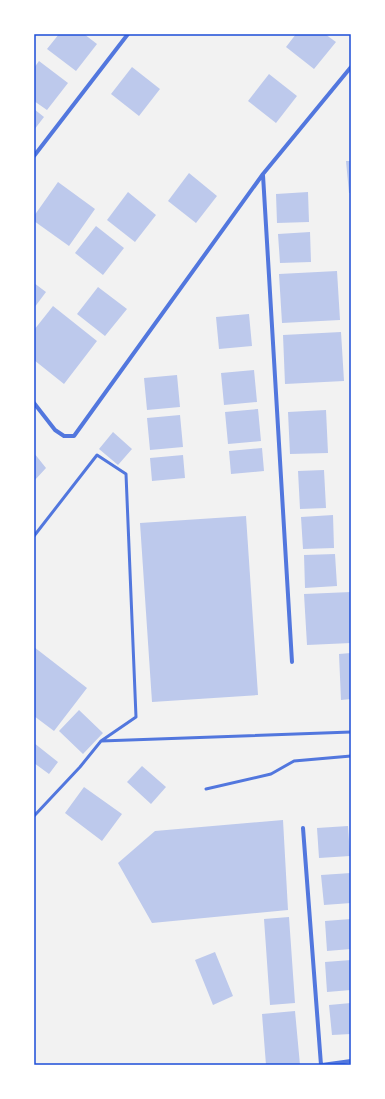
<svg xmlns="http://www.w3.org/2000/svg" width="385" height="1099" viewBox="0 0 385 1099" font-family="Montserrat,sans-serif">
<style>
.building{fill:#bdc9ec}
.lines{fill:none;stroke-linecap:round;stroke-linejoin:round}
.service{stroke:#5277de;stroke-width:3}
.minor{stroke:#5277de;stroke-width:4}
.neatline{fill:none;stroke:#1d4ed8;stroke-width:1.5}
</style>
<rect width="100%" height="100%" fill="#f2f2f2"/>
<!-- building -->
<path class="building" d="M 59,34 L 84,34 L 97,44 L 76,71 L 47,49 Z
M 296,34 L 325,34 L 336,42 L 314,69 L 286,47 Z
M 39,61 L 68,83 L 47,110 L 34,101 L 34,68 Z
M 132,67 L 160,89 L 139,116 L 111,94 Z
M 269,74 L 297,96 L 276,123 L 248,101 Z
M 34,109 L 44,117 L 34,130 Z
M 346,161 L 351,161 L 351,193 L 349,193 Z
M 189,173 L 217,196 L 196,223 L 168,201 Z
M 58,182 L 95,209 L 69,246 L 34,221 L 34,216 Z
M 128,192 L 156,215 L 135,242 L 107,220 Z
M 308,192 L 309,222 L 277,223 L 276,194 Z
M 96,226 L 124,248 L 103,275 L 75,253 Z
M 310,232 L 311,262 L 280,263 L 278,234 Z
M 337,271 L 340,320 L 282,323 L 279,274 Z
M 34,283 L 46,292 L 34,308 Z
M 98,287 L 127,309 L 105,336 L 77,314 Z
M 53,306 L 97,341 L 64,384 L 34,360 L 34,330 Z
M 249,314 L 252,346 L 219,349 L 216,317 Z
M 341,332 L 344,381 L 285,384 L 283,335 Z
M 254,370 L 257,402 L 224,405 L 221,373 Z
M 177,375 L 180,407 L 147,410 L 144,378 Z
M 258,409 L 261,441 L 228,444 L 225,412 Z
M 326,410 L 328,453 L 290,454 L 288,412 Z
M 180,415 L 183,447 L 150,450 L 147,418 Z
M 113,432 L 132,449 L 118,465 L 99,449 Z
M 262,448 L 264,471 L 231,474 L 229,451 Z
M 34,453 L 46,468 L 34,481 Z
M 183,455 L 185,478 L 152,481 L 150,458 Z
M 324,470 L 326,508 L 300,509 L 298,471 Z
M 333,515 L 334,548 L 303,549 L 301,517 Z
M 246,516 L 258,695 L 152,702 L 140,523 Z
M 335,554 L 337,586 L 305,588 L 304,555 Z
M 351,592 L 351,643 L 307,645 L 304,594 Z
M 34,647 L 87,688 L 54,731 L 34,716 Z
M 351,653 L 351,699 L 341,700 L 339,654 Z
M 79,710 L 103,733 L 83,754 L 59,731 Z
M 34,743 L 58,762 L 49,774 L 34,763 Z
M 142,766 L 166,787 L 151,804 L 127,782 Z
M 84,787 L 122,814 L 102,841 L 65,813 Z
M 283,820 L 288,910 L 152,923 L 118,863 L 155,831 Z
M 348,826 L 350,856 L 319,858 L 317,828 Z
M 351,873 L 351,903 L 324,905 L 321,875 Z
M 289,917 L 295,1003 L 270,1005 L 264,919 Z
M 351,919 L 351,949 L 327,951 L 325,921 Z
M 215,952 L 233,996 L 213,1005 L 195,960 Z
M 351,960 L 351,990 L 327,992 L 325,962 Z
M 351,1003 L 351,1034 L 332,1035 L 329,1005 Z
M 295,1011 L 300,1065 L 266,1065 L 262,1014 Z"/>
<g class="lines">
<!-- service -->
<path class="service" d="M 34,536 L 97,455 L 126,474 L 136,717 L 101,741 L 80,767 L 34,816
M 101,741 L 351,732
M 206,789 L 271,774 L 294,761 L 351,756"/>
<!-- minor -->
<path class="minor" d="M 34,156 L 128,34
M 263,175 L 292,662
M 34,403 L 55,430 L 64,436 L 74,436 L 263,174 L 351,67
M 303,828 L 321,1065
M 322,1065 L 351,1061"/>
</g>
<!-- border -->
<rect width="385" height="1099" fill="none" stroke="#ffffff" stroke-width="70"/>
<rect x="35" y="35" width="315" height="1029" class="neatline"/>
</svg>
